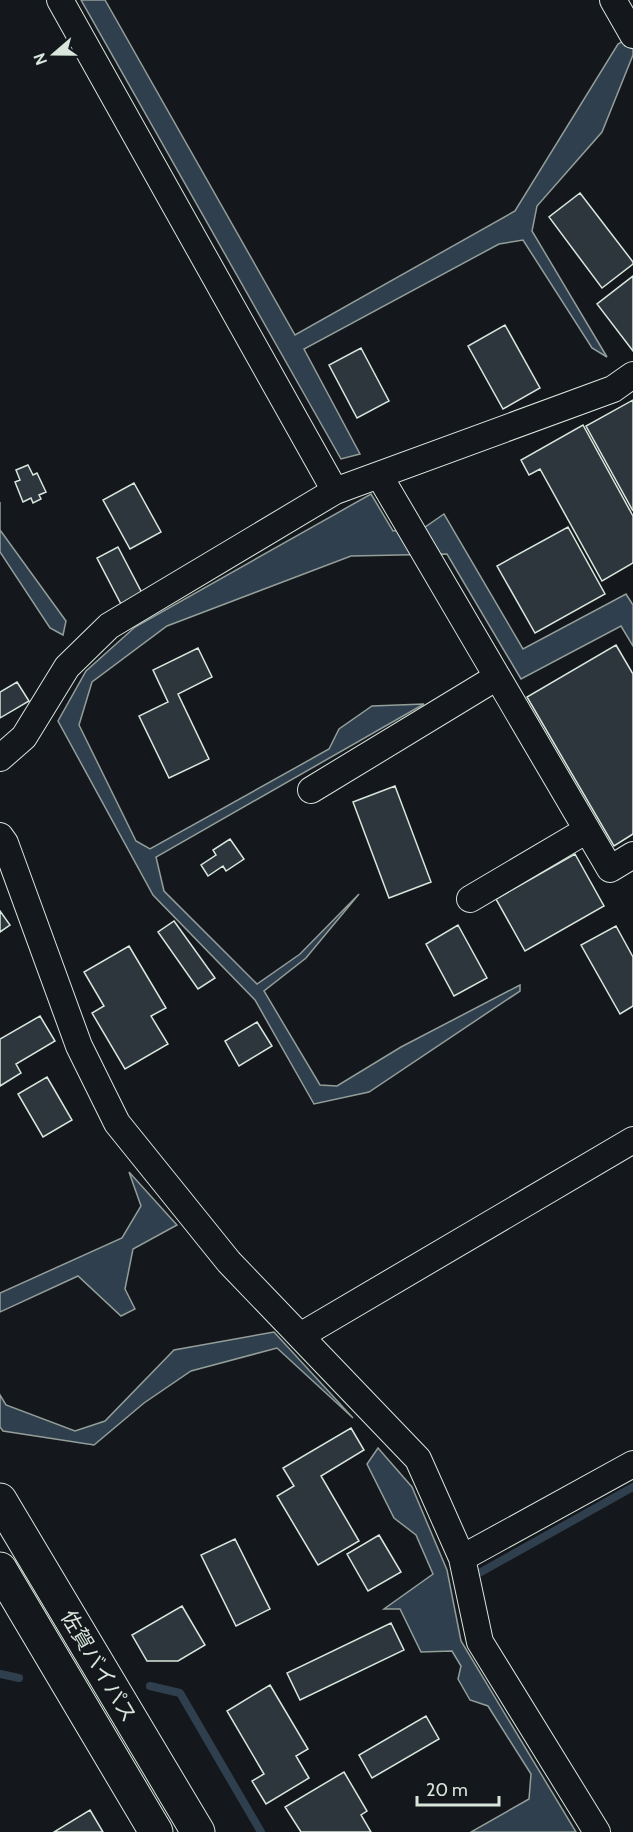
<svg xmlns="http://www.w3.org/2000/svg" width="633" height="1832" viewBox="0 0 633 1832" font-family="Cabin,'Noto Sans JP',sans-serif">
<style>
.water{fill:#2f3f4d;stroke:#939e99;stroke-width:1.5}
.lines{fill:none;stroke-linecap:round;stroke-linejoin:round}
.stream{stroke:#2f3f4d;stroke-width:8}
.building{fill:#2c363c;stroke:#d8e6dc;stroke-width:1.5}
.street-casing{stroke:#d8e6dc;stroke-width:28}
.highway-casing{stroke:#d8e6dc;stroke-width:35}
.street{stroke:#14181c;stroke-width:26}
.highway{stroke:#14181c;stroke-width:33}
.labels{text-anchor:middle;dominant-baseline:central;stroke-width:4.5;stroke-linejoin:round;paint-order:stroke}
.street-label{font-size:21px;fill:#d8e6dc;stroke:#14181c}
</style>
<rect width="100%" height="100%" fill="#14181c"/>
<!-- water -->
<path class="water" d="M 81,0 L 105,0 L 295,335 L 515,211 L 618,44 L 633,35 L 633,55 L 602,132 L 537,206 L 532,231 L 607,357 L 592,348 L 523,240 L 499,244 L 304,349 L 360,454 L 341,459 Z
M 371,494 L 393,531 L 425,527 L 444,514 L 523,649 L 626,594 L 633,605 L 633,646 L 621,626 L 521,679 L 447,554 L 351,556 L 167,626 L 92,682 L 79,725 L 136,841 L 150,849 L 329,749 L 339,729 L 372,706 L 424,704 L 156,857 L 164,891 L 257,984 L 300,954 L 359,894 L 306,958 L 264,991 L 320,1085 L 337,1086 L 401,1047 L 520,985 L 520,991 L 369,1092 L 314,1104 L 255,1000 L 153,895 L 58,721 L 86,671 L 135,627 Z
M 0,502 L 0,530 L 66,621 L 63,635 L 50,628 L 0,552 Z
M 129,1172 L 177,1225 L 133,1249 L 125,1289 L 135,1309 L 121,1316 L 78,1276 L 0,1312 L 0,1293 L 122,1238 L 141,1206 Z
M 274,1332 L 353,1418 L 277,1348 L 191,1371 L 144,1403 L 94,1445 L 3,1431 L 0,1427 L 0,1395 L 6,1405 L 75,1431 L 105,1421 L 174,1350 Z
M 378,1448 L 412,1487 L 447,1570 L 461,1641 L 576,1832 L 471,1832 L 529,1799 L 531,1774 L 488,1706 L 470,1700 L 458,1679 L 461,1666 L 452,1651 L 421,1652 L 400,1609 L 384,1609 L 433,1574 L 416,1535 L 394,1518 L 367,1464 Z"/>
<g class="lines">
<!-- stream -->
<path class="stream" d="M 481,1572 L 633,1487
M 0,1674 L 19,1678
M 150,1686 L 180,1693 L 261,1832"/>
</g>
<!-- building -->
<path class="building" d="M 580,193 L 633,262 L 633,264 L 602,288 L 549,217 Z
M 633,276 L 633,351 L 597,304 Z
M 505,325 L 540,388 L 503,409 L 468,346 Z
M 361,348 L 389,401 L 357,418 L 329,365 Z
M 633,400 L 633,511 L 586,426 Z
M 583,425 L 633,516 L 633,563 L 602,581 L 540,469 L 529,475 L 521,460 Z
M 28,465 L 33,475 L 37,473 L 46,492 L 39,495 L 41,499 L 33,503 L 31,498 L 23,502 L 15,482 L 20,480 L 16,470 Z
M 134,483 L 161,532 L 130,549 L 103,500 Z
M 568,527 L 605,594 L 535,633 L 497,566 Z
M 118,547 L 143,595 L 122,606 L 97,558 Z
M 616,645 L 633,674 L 633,834 L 614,846 L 527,697 Z
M 198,648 L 212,677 L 178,694 L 209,759 L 169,778 L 139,716 L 168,702 L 153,670 Z
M 17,682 L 29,701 L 0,718 L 0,692 Z
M 395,786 L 431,882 L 389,898 L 353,802 Z
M 230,839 L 244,859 L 226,871 L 223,866 L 208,876 L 201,865 L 216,855 L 213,850 Z
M 575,854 L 604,906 L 525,951 L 496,899 Z
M 0,911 L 10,925 L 0,932 Z
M 174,921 L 215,978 L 198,989 L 158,932 Z
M 458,925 L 487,978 L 454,996 L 426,944 Z
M 616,926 L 633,957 L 633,1006 L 620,1014 L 581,945 Z
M 129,946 L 166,1008 L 151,1016 L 168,1044 L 125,1069 L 92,1013 L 104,1006 L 84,972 Z
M 40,1016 L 55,1041 L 16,1064 L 21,1073 L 0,1086 L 0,1039 Z
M 257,1022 L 272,1046 L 239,1066 L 225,1041 Z
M 47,1077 L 72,1120 L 43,1137 L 18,1094 Z
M 351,1428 L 364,1450 L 321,1476 L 359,1541 L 318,1565 L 277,1496 L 294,1486 L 283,1468 Z
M 379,1535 L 401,1572 L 368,1591 L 347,1554 Z
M 235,1539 L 270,1609 L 236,1626 L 201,1555 Z
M 182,1606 L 205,1645 L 178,1661 L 147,1661 L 132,1635 Z
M 391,1623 L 404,1650 L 300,1700 L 287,1673 Z
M 270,1685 L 308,1749 L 296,1756 L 309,1778 L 266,1804 L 252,1781 L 264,1774 L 227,1711 Z
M 426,1716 L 439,1739 L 372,1778 L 359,1755 Z
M 344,1772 L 367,1811 L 361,1815 L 371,1832 L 301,1832 L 285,1807 Z
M 90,1810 L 103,1832 L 54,1832 Z"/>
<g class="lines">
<!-- street casing -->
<g class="street-casing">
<path id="street" d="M 60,0 L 335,491
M 613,0 L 633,35
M 379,475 L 610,869 L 633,855
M 0,758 L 24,737 L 67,667 L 109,626 L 335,491 L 613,389 L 633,375
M 311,790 L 497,677
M 0,836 L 5,843 L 79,1046 L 117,1123 L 229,1262 L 418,1459 L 462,1558 L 480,1642 L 597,1832
M 470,899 L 587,830
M 300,1336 L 633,1140
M 462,1558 L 633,1464"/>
</g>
<!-- highway casing -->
<g class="highway-casing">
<path id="highway" d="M 0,1500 L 198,1832
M 0,1569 L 156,1832"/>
</g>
<!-- street -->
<use href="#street" class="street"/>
<!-- highway -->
<use href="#highway" class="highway"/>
</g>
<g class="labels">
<!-- street labels -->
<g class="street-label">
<text transform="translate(99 1666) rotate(59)">佐賀バイパス</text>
</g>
</g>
<!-- north arrow -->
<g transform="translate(54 54) rotate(250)" stroke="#14181c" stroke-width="4.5" paint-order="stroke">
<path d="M0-4.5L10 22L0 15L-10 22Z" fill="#d8e6dc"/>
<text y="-9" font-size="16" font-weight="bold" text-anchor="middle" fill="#d8e6dc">N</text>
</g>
<!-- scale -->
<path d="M417 1796v9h82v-9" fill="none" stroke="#d8e6dc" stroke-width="3"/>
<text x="426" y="1796" font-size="18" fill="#d8e6dc" stroke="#14181c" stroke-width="4.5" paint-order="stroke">20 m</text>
</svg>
